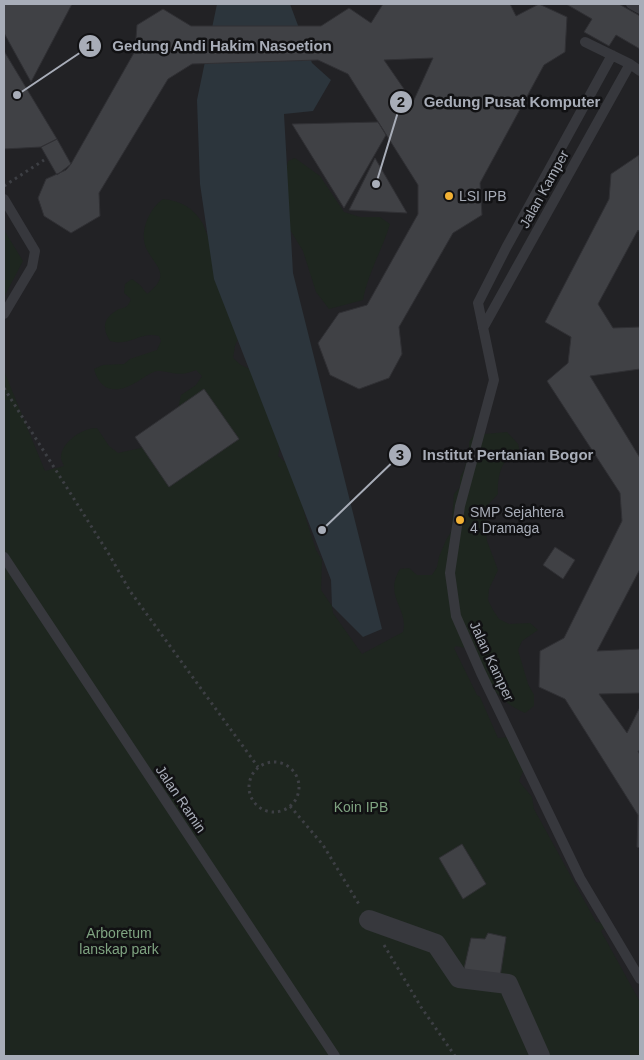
<svg xmlns="http://www.w3.org/2000/svg" width="644" height="1060" viewBox="0 0 644 1060" font-family="Arial,sans-serif">
<style>
.built{fill:#222225}
.green{fill:#1e261f}
.water{fill:#2c353c}
.building{fill:#404145;stroke:#303034;fill-rule:evenodd}
.lines{fill:none;stroke-linecap:round;stroke-linejoin:round}
.path{stroke:#3d3f44;stroke-width:3;stroke-dasharray:2.5 4;stroke-linecap:butt}
.lane{stroke:#37383d;stroke-width:10}
.street{stroke:#37383d;stroke-width:20}
.poi-dot{fill:#f2b134;stroke:#111113;stroke-width:2}
.labels{text-anchor:middle;dominant-baseline:central;stroke-width:5;stroke-linejoin:round;paint-order:stroke}
.street-label{font-size:14px;fill:#a8adb8;stroke:#111113}
.poi-label{font-size:14px;fill:#a8adb8;stroke:#111113;text-anchor:start}
.park-label{font-size:14px;fill:#7fa381;stroke:#111113}
.leader{fill:none;stroke:#a8adb8;stroke-width:2}
.callout-dot{fill:#a8adb8;stroke:#111113;stroke-width:2}
.mark-label{font-size:15px;text-anchor:middle;font-weight:bold;fill:#111}
.callout-label{font-size:15px;text-anchor:middle;font-weight:bold;fill:#a8adb8;stroke:#111113;stroke-width:5;stroke-linejoin:round;paint-order:stroke}
</style>
<rect width="100%" height="100%" fill="#161618"/>
<!-- built -->
<path class="built" d="M 4,4 L 640,4 L 640,1056 L 4,1056 Z"/>
<!-- green -->
<path class="green" d="M 295,158 L 320,176 L 344,212 L 360,217 L 380,217 L 390,224 C 382,250 368,273 363,300 L 329,309 L 316,292 L 303,251 L 278,210 L 288,161 Z
M 163,199 C 181,201 194,208 203,224 L 243,327 L 235,346 L 233,358 L 241,365 L 252,370 L 280,446 L 278,456 L 293,469 L 306,519 L 316,550 L 322,560 L 321,590 L 332,606 L 333,613 L 362,654 L 403,632 C 409,608 383,597 400,569 L 409,568 L 417,575 L 432,575 L 437,567 L 439,557 L 446,540 L 451,532 L 454,494 L 460,487 L 460,477 L 464,470 L 469,451 L 469,442 L 474,435 L 507,432 L 518,444 L 520,452 C 516,458 512,457 507,460 C 499,466 497,486 498,494 L 484,509 L 487,541 L 498,570 L 489,589 L 488,600 L 493,610 L 499,619 L 509,624 L 530,623 L 538,630 L 522,641 L 518,650 L 528,684 L 534,695 L 534,706 L 525,713 C 494,700 483,674 466,648 L 456,646 L 454,648 L 477,695 L 480,697 L 498,738 L 510,737 L 527,762 L 519,781 L 532,797 L 534,809 L 596,922 L 608,924 L 601,931 L 640,1002 L 640,1056 L 4,1056 L 4,371 L 45,471 L 64,466 C 63,464 62,461 61,459 C 60,442 83,428 97,428 L 109,446 L 118,453 L 141,448 L 142,442 L 177,414 L 181,395 L 196,385 L 202,376 L 196,370 C 176,378 174,371 157,371 C 151,372 145,377 140,380 C 120,393 101,395 94,369 L 103,365 L 124,364 L 130,359 L 157,350 L 161,341 L 159,336 C 140,331 130,347 110,341 C 101,327 104,317 119,309 C 121,309 126,307 127,306 C 129,304 130,301 131,299 L 124,293 L 125,284 L 132,279 L 140,285 L 147,294 C 172,274 156,268 146,248 C 139,231 150,208 163,199 Z
M 4,230 L 23,261 L 4,297 Z"/>
<!-- water -->
<path class="water" d="M 217,4 L 290,4 L 312,63 L 331,80 L 313,111 L 284,114 L 293,273 L 382,629 L 363,637 L 332,606 L 331,580 L 214,279 L 200,184 L 197,100 Z"/>
<!-- building -->
<path class="building" d="M 4,4 L 72,4 L 31,82 L 4,33 Z
M 383,4 L 510,4 L 516,16 L 539,4 L 567,17 L 565,52 L 544,65 L 480,183 L 482,215 L 453,233 L 399,327 L 402,354 L 389,378 L 359,389 L 330,375 L 318,343 L 339,313 L 367,305 L 418,214 L 418,185 L 348,74 L 318,60 L 192,64 L 168,79 L 99,193 L 100,216 L 71,233 L 44,216 L 38,198 L 46,179 L 66,170 L 71,164 L 135,51 L 137,25 L 163,9 L 191,26 L 321,26 L 349,8 L 371,23 ZM 433,58 L 413,102 L 384,60 Z
M 566,4 L 619,4 L 640,16 L 640,49 L 616,35 L 609,46 L 584,32 L 592,19 Z
M 4,51 L 57,139 L 41,147 L 4,149 Z
M 378,122 L 386,135 L 344,208 L 292,124 Z
M 57,139 L 71,164 L 57,175 L 41,147 Z
M 639,155 L 640,233 L 638,230 L 598,304 L 613,328 L 640,327 L 640,369 L 590,376 L 640,458 L 640,569 L 597,651 L 640,649 L 640,693 L 599,694 L 627,733 L 640,707 L 640,751 L 638,751 L 640,755 L 640,848 L 637,847 L 638,815 L 565,699 L 539,687 L 540,651 L 564,638 L 622,521 L 620,493 L 547,381 L 568,363 L 571,337 L 545,322 L 609,199 L 611,174 Z
M 375,158 L 407,213 L 349,210 Z
M 204,389 L 239,439 L 169,487 L 135,437 Z
M 555,547 L 575,560 L 563,579 L 543,565 Z
M 462,844 L 486,884 L 463,899 L 439,858 Z
M 488,933 L 506,937 L 500,977 L 464,969 L 471,938 L 485,939 Z"/>
<g class="lines">
<!-- path -->
<path class="path" d="M 4,186 L 44,160
M 4,388 L 110,556 L 130,591 L 258,767
M249 787a25 25 0 1 1 50 0a25 25 0 1 1-50 0Z
M 290,806 L 323,845 L 360,906
M 384,945 L 421,1007 L 455,1056"/>
<!-- lane -->
<path class="lane" d="M 631,4 L 640,9
M 585,42 L 630,64 L 640,71
M 612,55 L 506,248 L 478,303 L 494,380 L 460,506 L 450,573 L 456,616 L 481,673 L 580,878 L 640,979
M 4,199 L 35,251 L 32,267 L 4,314
M 483,328 L 630,64
M 4,557 L 335,1056"/>
<!-- street -->
<path class="street" d="M 369,920 L 436,944 L 459,978 L 508,984 L 540,1056"/>
</g>
<!-- markers -->
<g class="poi-dot">
<circle cx="449" cy="196" r="5"/>
<circle cx="460" cy="520" r="5"/>
</g>
<g class="labels">
<!-- street labels -->
<g class="street-label">
<text transform="translate(544 189) rotate(-61)">Jalan Kamper</text>
<text transform="translate(492 661) rotate(65)">Jalan Kamper</text>
<text transform="translate(181 799) rotate(56)">Jalan Ramin</text>
</g>
<!-- poi labels -->
<g class="poi-label">
<text x="459" y="196">LSI IPB</text>
<text x="470" y="512">SMP Sejahtera<tspan x="470" dy="16">4 Dramaga</tspan></text>
</g>
<!-- park labels -->
<g class="park-label">
<text x="361" y="807">Koin IPB</text>
<text x="119" y="933">Arboretum<tspan x="119" dy="16">lanskap park</tspan></text>
</g>
</g>
<!-- callouts -->
<path class="leader" d="M17 95L90 46M376 184L401 102M322 530L400 455"/>
<g class="callout-dot">
<circle cx="17" cy="95" r="5"/>
<circle cx="376" cy="184" r="5"/>
<circle cx="322" cy="530" r="5"/>
<circle cx="90" cy="46" r="12"/>
<circle cx="401" cy="102" r="12"/>
<circle cx="400" cy="455" r="12"/>
</g>
<g class="mark-label">
<text x="90" y="51">1</text>
<text x="401" y="107">2</text>
<text x="400" y="460">3</text>
</g>
<g class="callout-label">
<text x="222" y="51">Gedung Andi Hakim Nasoetion</text>
<text x="512" y="107">Gedung Pusat Komputer</text>
<text x="508" y="460">Institut Pertanian Bogor</text>
</g>
<!-- border -->
<rect width="644" height="1060" fill="none" stroke="#a8adb8" stroke-width="10"/>
</svg>
